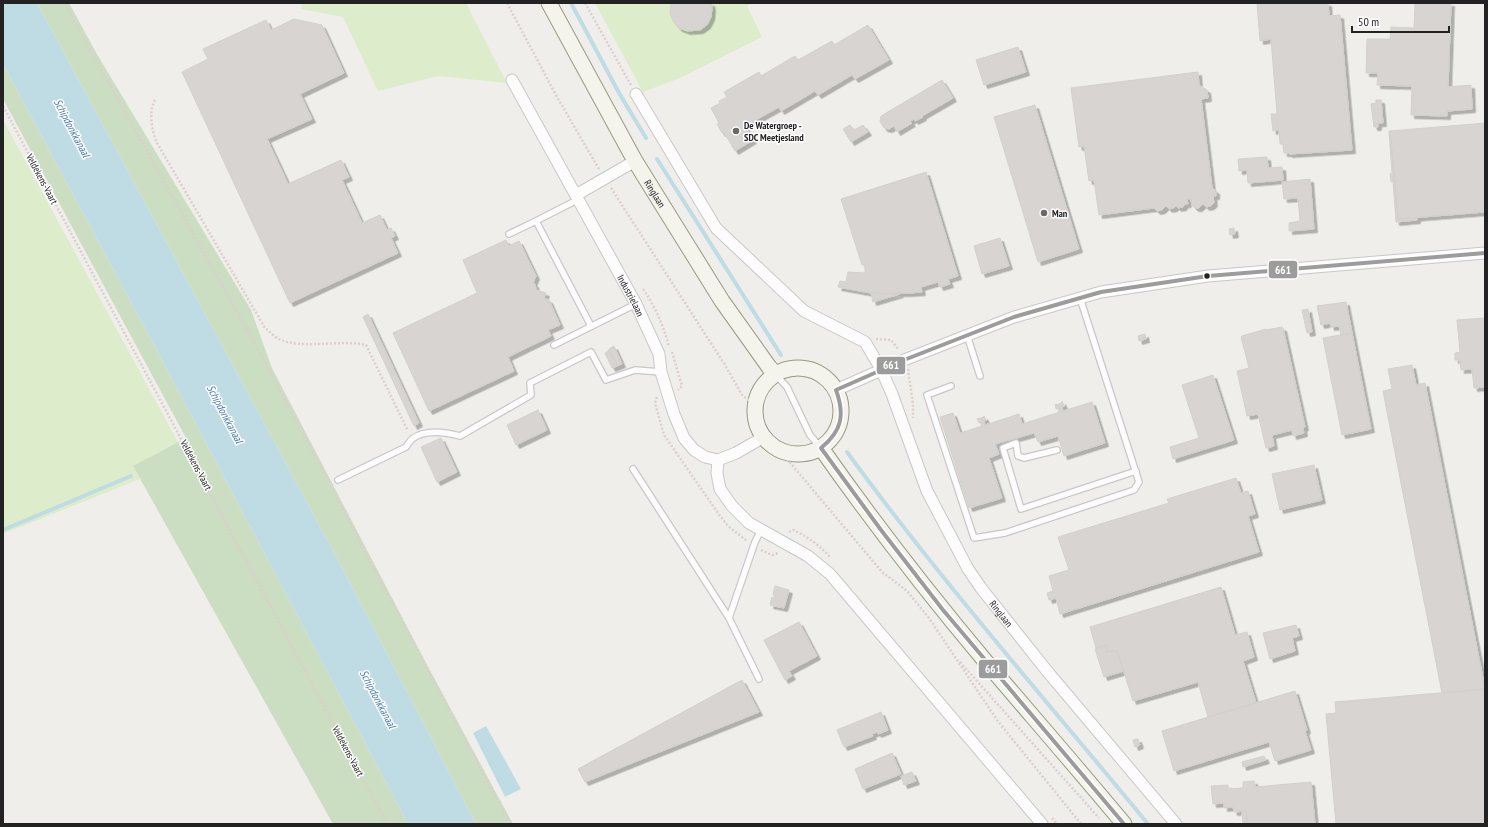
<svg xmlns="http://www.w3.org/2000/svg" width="1488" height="827" viewBox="0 0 1488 827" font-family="'PT Sans Narrow',sans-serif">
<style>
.grass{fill:#ddeccb}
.forest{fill:#cbdec1}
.water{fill:#bfdbe3}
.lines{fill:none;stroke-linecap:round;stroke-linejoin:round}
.stream{stroke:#bfdbe3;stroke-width:4}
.building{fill:#d7d4d2;stroke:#d3d0cc;filter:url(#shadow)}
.lane-casing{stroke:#c9c8c7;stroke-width:8}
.street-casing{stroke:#c9c8c7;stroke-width:13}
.secondary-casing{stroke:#999a82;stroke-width:17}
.path{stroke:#dccecd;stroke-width:2.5;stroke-dasharray:2 2;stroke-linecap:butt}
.lane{stroke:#fdfcfc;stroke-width:5.5}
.street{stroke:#fdfcfc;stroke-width:11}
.secondary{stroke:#f4f4ed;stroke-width:15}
.bus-1-casing{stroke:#fff;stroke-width:7}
.bus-1{stroke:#9c9c9c;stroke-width:4}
.poi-dot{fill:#6a6968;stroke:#fff;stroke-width:1.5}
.bus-dot{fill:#222;stroke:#fff;stroke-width:1.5}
.labels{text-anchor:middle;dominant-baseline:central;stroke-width:3;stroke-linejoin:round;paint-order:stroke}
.poi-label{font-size:10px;font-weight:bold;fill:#222;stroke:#fff;text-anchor:start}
.street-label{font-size:10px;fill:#222;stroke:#fff}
.water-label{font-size:11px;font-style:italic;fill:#4a7aab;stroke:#fff}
.line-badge{stroke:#fff;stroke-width:1.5}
.badge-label{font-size:11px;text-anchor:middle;font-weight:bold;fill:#fff}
</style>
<defs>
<filter id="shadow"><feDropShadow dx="3.5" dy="3.5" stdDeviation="0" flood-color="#0004"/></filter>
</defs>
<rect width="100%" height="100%" fill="#f0eeeb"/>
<!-- grass -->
<path class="grass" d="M 302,3 L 466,3 L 507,83 L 438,76 L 378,91 L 343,17 L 301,9 Z
M 595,3 L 753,3 L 747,6 L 762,37 L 680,78 L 643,92 Z
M 3,120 L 178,442 L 133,466 L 140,479 L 3,534 Z"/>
<!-- forest -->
<path class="forest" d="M 37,3 L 69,3 L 98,56 L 251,310 L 272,368 L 427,665 L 513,824 L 476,824 L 338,560 Z
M 3,64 L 153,343 L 408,824 L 333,824 L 133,466 L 186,438 L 3,99 Z"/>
<!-- water -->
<path class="water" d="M 3,3 L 37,3 L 338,560 L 476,824 L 408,824 L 153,343 L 3,64 Z
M 486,726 L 521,789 L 505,797 L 473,733 Z"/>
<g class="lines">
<!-- stream -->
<path class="stream" d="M 571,3 L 619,93 L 646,138
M 657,159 L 781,355
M 847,452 C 941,581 1047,701 1148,824
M 3,530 L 131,476"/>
</g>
<!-- building -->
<path class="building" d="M 671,3 L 711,3 L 712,8 L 711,17 L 707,25 L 700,30 L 687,31 L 679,28 L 673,21 L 670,13 Z
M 1257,3 L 1328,3 L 1329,16 L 1340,15 L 1352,150 L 1289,154 L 1289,153 L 1284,153 L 1283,144 L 1280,144 L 1279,130 L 1273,131 L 1271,114 L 1277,114 L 1271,39 L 1260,41 Z
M 1415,3 L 1451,3 L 1448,87 L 1471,85 L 1472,109 L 1447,111 L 1447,116 L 1411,115 L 1412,86 L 1377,85 L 1378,73 L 1366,73 L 1367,39 L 1390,39 L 1391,27 L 1414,28 Z
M 294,19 L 322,25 L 344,73 L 300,94 L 312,119 L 267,139 L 288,184 L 341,160 L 349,177 L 342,180 L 362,223 L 380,215 L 387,230 L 391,228 L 395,236 L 391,238 L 398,253 L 290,303 L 182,72 L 208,59 L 203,49 L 266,20 L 271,30 Z
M 868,25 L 889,60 L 855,79 L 852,75 L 818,95 L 815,91 L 781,111 L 779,107 L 745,126 L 753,140 L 735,151 L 724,132 L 722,133 L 717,124 L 719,123 L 711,108 L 720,103 L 719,101 L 727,97 L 724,92 L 759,72 L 761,76 L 795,56 L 798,60 L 832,41 L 834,45 Z
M 1018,47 L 1026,72 L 984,85 L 976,60 Z
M 1198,72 L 1199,85 L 1207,90 L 1208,98 L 1201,99 L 1212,188 L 1216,191 L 1216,196 L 1213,196 L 1214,203 L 1211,206 L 1206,207 L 1203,204 L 1199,208 L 1195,208 L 1192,205 L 1191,199 L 1187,199 L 1188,204 L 1185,204 L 1183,207 L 1178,208 L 1176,206 L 1174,208 L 1169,209 L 1166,206 L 1162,210 L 1157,211 L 1154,208 L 1099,215 L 1094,180 L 1089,181 L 1084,146 L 1079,147 L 1071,88 Z
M 942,80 L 953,98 L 922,116 L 923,117 L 915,121 L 914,119 L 910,121 L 912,123 L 897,132 L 894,126 L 889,129 L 884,128 L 880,121 L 881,116 Z
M 1376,100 L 1381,100 L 1383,123 L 1378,123 L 1378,127 L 1374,127 L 1371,104 L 1376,103 Z
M 1035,105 L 1079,249 L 1038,262 L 994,117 Z
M 1485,123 L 1485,212 L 1398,219 L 1390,131 Z
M 850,125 L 854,130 L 863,125 L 868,132 L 851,142 L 843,129 Z
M 1389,131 L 1390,131 L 1398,219 L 1417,218 L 1417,220 L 1396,222 L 1393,181 L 1391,182 L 1390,174 L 1392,173 Z
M 1267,157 L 1268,168 L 1282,167 L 1283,180 L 1248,183 L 1247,170 L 1239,171 L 1238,159 Z
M 926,172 L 958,276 L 948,279 L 950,284 L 940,287 L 938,282 L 921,287 L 922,292 L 909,293 L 871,293 L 838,287 L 840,281 L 846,282 L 848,272 L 865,273 L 865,264 L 862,265 L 841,199 Z
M 1310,179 L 1314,229 L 1289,231 L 1289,223 L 1300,221 L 1298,198 L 1284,199 L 1282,182 Z
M 1234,228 L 1235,234 L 1230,235 L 1229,229 Z
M 1000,238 L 1009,266 L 982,274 L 974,246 Z
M 506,240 L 509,246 L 519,241 L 536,276 L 533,283 L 535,284 L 536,290 L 546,293 L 544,298 L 549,300 L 560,325 L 548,330 L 551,336 L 508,357 L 514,371 L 429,411 L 393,333 L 477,293 L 463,260 Z
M 871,293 L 884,294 L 884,293 L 889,293 L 889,294 L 900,294 L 873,302 Z
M 1346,302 L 1352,333 L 1341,335 L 1339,326 L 1331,327 L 1330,323 L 1321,325 L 1317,306 Z
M 1308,309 L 1312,332 L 1307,333 L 1302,310 Z
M 368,314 L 419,423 L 414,426 L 363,317 Z
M 1485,318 L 1485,387 L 1474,388 L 1472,369 L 1461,370 L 1460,360 L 1455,360 L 1455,353 L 1460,352 L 1457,320 Z
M 1282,327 L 1282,328 L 1283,328 L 1305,427 L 1303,428 L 1304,433 L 1293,436 L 1292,430 L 1272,435 L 1274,446 L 1266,448 L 1258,414 L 1247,416 L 1237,371 L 1249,368 L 1241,337 L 1242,336 L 1266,329 L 1266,330 Z
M 1352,333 L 1371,429 L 1342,435 L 1323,338 Z
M 1145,334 L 1146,339 L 1139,341 L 1138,336 Z
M 614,346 L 622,364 L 617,366 L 609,349 Z
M 609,350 L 617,366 L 612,368 L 605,353 Z
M 1412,365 L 1416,385 L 1425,383 L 1485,689 L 1442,693 L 1383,391 L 1392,389 L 1388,369 Z
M 1213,375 L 1234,440 L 1173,459 L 1170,447 L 1199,438 L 1182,385 Z
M 1062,401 L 1064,406 L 1062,407 L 1063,411 L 1092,402 L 1105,443 L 1064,456 L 1058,436 L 1038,442 L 1034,433 L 995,444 L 999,454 L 989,458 L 1002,498 L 969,508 L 940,417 L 953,413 L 960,433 L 982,426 L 981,422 L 979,423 L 977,418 L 978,419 L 984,417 L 984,416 L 986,420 L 984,421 L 985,425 L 1019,414 L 1022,424 L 1060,412 L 1059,408 L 1056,409 L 1055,404 L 1056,405 L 1062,403 Z
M 538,410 L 547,430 L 516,445 L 507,425 Z
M 441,438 L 457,472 L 437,482 L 421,447 Z
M 1314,465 L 1322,500 L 1280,510 L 1272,474 Z
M 1236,478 L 1241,493 L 1248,491 L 1255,514 L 1248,516 L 1259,552 L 1060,614 L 1056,598 L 1049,600 L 1047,593 L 1053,591 L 1049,576 L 1069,570 L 1058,537 L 1169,503 L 1167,499 Z
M 775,586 L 789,590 L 784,608 L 770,605 L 772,597 L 774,598 L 775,596 L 773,595 Z
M 1221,587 L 1235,635 L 1247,632 L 1254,657 L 1243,661 L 1256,703 L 1208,717 L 1198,682 L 1133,701 L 1118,653 L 1114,651 L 1106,652 L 1108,651 L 1106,645 L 1096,648 L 1090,627 Z
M 799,622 L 817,656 L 789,671 L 792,676 L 785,680 L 764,640 Z
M 1296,625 L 1299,636 L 1292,638 L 1295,651 L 1270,659 L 1263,633 Z
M 1106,645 L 1108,651 L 1106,652 L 1113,651 L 1117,652 L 1124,671 L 1104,677 L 1095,649 Z
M 742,680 L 759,712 L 585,782 L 578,769 Z
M 1485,689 L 1485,824 L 1336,824 L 1326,714 L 1336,713 L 1335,702 Z
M 1295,691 L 1307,730 L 1305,731 L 1311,750 L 1275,761 L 1269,742 L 1174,771 L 1162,731 Z
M 881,712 L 888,730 L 878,734 L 877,732 L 872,734 L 873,736 L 844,747 L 837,730 Z
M 1138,739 L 1140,745 L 1135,747 L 1133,740 Z
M 892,753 L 901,774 L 863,789 L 855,769 Z
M 1264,756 L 1266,760 L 1243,767 L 1242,762 Z
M 912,772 L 916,781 L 904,785 L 901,776 Z
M 1254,781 L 1255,787 L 1311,782 L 1315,824 L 1247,824 L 1246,811 L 1234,812 L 1233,807 L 1224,808 L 1224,803 L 1213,804 L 1211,786 L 1228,785 L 1228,789 L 1243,788 L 1243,782 Z
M 1246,811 L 1247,823 L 1243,824 L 1242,812 Z"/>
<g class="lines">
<!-- lane casing -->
<g class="lane-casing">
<path id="lane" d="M 536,221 L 579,199
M 509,234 L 536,221 L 591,326
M 967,335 L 980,376
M 554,345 L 636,304
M 775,374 L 787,387 L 810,435 L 821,448
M 951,386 L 927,395 L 974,538 L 1005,533 L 1134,490 L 1139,482 L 1080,298
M 1057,450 L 1024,458 L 1018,456 L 1016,443 L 1003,448 L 1021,509 L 1136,471
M 633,469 L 729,618
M 338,480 L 406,447 C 408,444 410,441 412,439 C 425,429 445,432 460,436 L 531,395 L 530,383 L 591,352 L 606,380 L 635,370 L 661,372
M 759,679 L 729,618 L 755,542 L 761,530"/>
</g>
<!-- street casing -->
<g class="street-casing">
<g id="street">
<path id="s1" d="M 512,80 L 636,304 L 659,354 L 661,372 L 674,414 L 684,438 L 694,450 L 705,457 L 718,460 L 736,453 L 764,437"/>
<path id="s2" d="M 636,94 L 716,228 L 804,311 L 865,342 L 881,369 L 892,394 L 927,491 L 968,569 L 981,588 L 1047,671 L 1176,824"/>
<path d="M 576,195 L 635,161"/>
<path d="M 836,390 L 904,360 L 1014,317 L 1101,292 L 1208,276 L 1485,253"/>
<path d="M 718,460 L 717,473 L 720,489 L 732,506 L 749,523 L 808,556 L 830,574 L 1042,824"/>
</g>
</g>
<!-- secondary casing -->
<g class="secondary-casing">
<g id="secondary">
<path id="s3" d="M 549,3 L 635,161 L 722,301 L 769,367 L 775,374"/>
<circle cx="798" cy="411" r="43"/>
<path d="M 821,448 C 873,522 928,593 986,662 C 1032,716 1079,770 1124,824"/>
</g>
</g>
<!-- path -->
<path class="path" d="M 64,3 L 261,355 L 329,482
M 507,3 L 557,97 L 599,169
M 585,3 L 631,85
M 155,100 C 148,112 152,131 157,143 L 265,328 C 269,331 274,337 279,339 C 301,350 340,339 366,345 L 408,431
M 3,106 L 387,824
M 611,188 L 725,365 L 742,395 L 755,405
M 643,289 C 655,306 663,325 669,346
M 876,339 L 891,340 L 899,350
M 672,352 L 682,386 L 678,390
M 908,369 L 913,404 L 913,418
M 657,397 L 655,403 L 664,435 L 720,516 L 728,526 L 747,541
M 787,459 L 882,572 L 907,591 L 929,618 L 997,720 L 1081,824
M 331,487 L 510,824
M 789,532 L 793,530 C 807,536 820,546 830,557
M 761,550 L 772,555 L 776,554 L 778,552
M 960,662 L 1099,818
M 1052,818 L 1057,824"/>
<!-- lane -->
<use href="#lane" class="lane"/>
<!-- street -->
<use href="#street" class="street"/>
<!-- secondary -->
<use href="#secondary" class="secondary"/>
<!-- bus-1 casing -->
<g class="bus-1-casing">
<path id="bus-1" d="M 1124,824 L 943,610 L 881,530 L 821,448 C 842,431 845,415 836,390 L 904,360 L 1014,317 L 1101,292 L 1208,276 L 1485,253"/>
</g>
<!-- bus-1 -->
<use href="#bus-1" class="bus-1"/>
</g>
<!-- markers -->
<g class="poi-dot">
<circle cx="736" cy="131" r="4"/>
<circle cx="1044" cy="213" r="4"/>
</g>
<circle class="bus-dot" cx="1207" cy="276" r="3.5"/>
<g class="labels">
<!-- poi labels -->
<g class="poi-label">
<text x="744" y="125">De Watergroep -<tspan x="744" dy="12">SDC Meetjesland</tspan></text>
<text x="1052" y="213">Man</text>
</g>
<!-- street labels -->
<g class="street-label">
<text transform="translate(42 179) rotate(62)">Veldekens-Vaart</text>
<text stroke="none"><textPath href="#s3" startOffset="218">Ringlaan</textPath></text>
<text stroke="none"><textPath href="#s1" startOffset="246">Industrielaan</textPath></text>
<text transform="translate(196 465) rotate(62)">Veldekens-Vaart</text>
<text stroke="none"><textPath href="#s2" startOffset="651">Ringlaan</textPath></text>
<text transform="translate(348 751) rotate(62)">Veldekens-Vaart</text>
</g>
<!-- water labels -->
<g class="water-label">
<text transform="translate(72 128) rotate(62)">Schipdonkkanaal</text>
<text transform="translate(225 414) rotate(62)">Schipdonkkanaal</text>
<text transform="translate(378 699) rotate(62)">Schipdonkkanaal</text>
</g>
</g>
<g class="line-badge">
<rect x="1268" y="260" width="30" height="19" rx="4" fill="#9c9c9c"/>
<rect x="876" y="356" width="30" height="19" rx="4" fill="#9c9c9c"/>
<rect x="978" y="659" width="30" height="20" rx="4" fill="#9c9c9c"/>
</g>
<g class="badge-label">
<text x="1283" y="274">661</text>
<text x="891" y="369">661</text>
<text x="993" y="673">661</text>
</g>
<!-- border -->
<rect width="1488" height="827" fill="none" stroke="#222222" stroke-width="8"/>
<!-- scale -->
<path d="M1352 26v6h97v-6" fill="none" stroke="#222222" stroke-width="2"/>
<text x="1358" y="26" font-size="12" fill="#222222" stroke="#ffffff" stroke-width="3" paint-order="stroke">50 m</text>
</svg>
